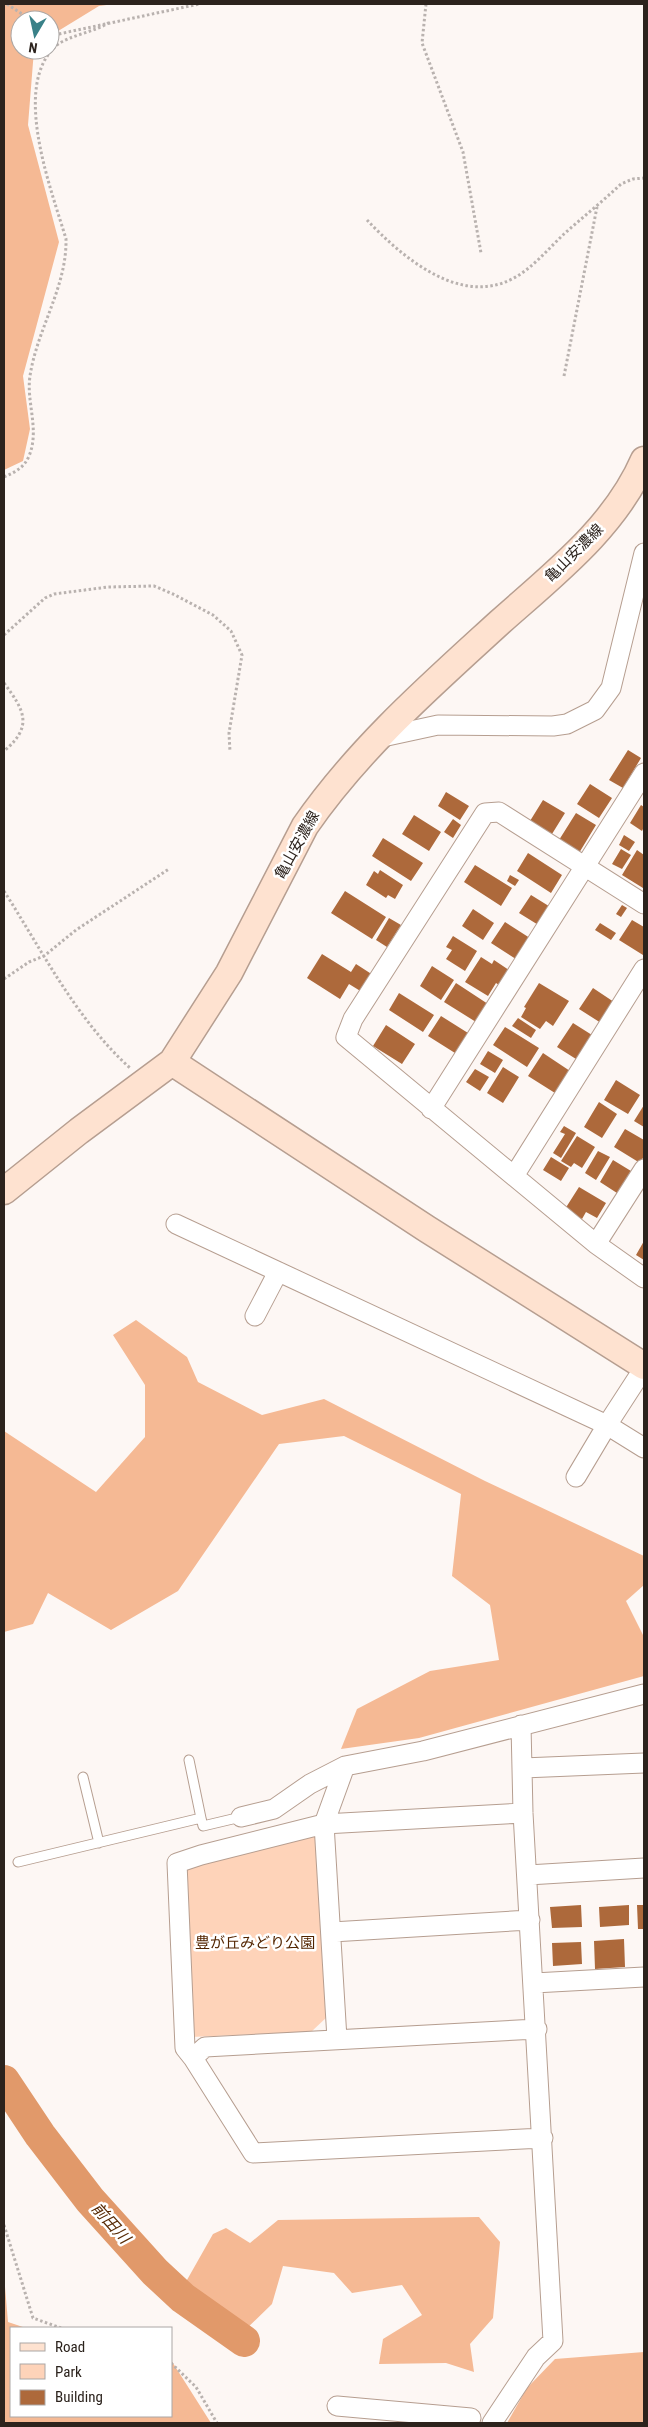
<svg xmlns="http://www.w3.org/2000/svg" width="648" height="2427" viewBox="0 0 648 2427" font-family="'Roboto Condensed','Noto Sans JP',sans-serif">
<style>
.green{fill:#fed3b9}
.forest{fill:#f5b994}
.lines{fill:none;stroke-linecap:round;stroke-linejoin:round}
.river{stroke:#e1996a;stroke-width:32}
.building{fill:#ad693b}
.lane-casing{stroke:#b69e90;stroke-width:11}
.street-casing{stroke:#b69e90;stroke-width:21}
.secondary-casing{stroke:#b69e90;stroke-width:29}
.path{stroke:#b9b2af;stroke-width:3;stroke-dasharray:2.5 2.5;stroke-linecap:butt}
.lane{stroke:#fff;stroke-width:9}
.street{stroke:#fff;stroke-width:19}
.secondary{stroke:#fee2d0;stroke-width:26}
.labels{text-anchor:middle;dominant-baseline:central;stroke-width:5;stroke-linejoin:round;paint-order:stroke}
.street-label{font-size:15px;fill:#2c231d;stroke:#fff}
.park-label{font-size:15px;fill:#532500;stroke:#fff}
.water-label{font-size:16px;font-style:italic;fill:#582a04;stroke:#fff}
</style>
<rect width="100%" height="100%" fill="#fdf7f4"/>
<!-- green -->
<path class="green" d="M 317,1831 L 328,2016 L 311,2032 L 191,2037 L 185,1866 Z"/>
<!-- forest -->
<path class="forest" d="M 4,4 L 114,4 L 99,6 L 50,36 L 50,20 L 20,20 L 20,50 L 34,50 L 28,125 L 59,242 L 23,376 L 30,429 L 23,461 L 4,470 Z
M 136,1320 L 187,1357 L 198,1382 L 262,1415 L 324,1399 L 485,1481 L 644,1556 L 644,1585 L 626,1601 L 644,1637 L 644,1676 L 419,1738 L 341,1749 L 357,1709 L 430,1671 L 499,1660 L 490,1605 L 452,1576 L 461,1494 L 344,1436 L 279,1444 L 178,1591 L 111,1630 L 48,1593 L 33,1624 L 4,1632 L 4,1431 L 96,1492 L 145,1437 L 145,1385 L 113,1335 Z
M 479,2217 L 500,2242 L 493,2318 L 470,2344 L 474,2372 L 446,2363 L 379,2364 L 383,2339 L 422,2315 L 402,2285 L 352,2293 L 334,2273 L 283,2266 L 272,2304 L 243,2332 L 183,2287 L 213,2234 L 226,2228 L 250,2243 L 278,2220 Z
M 4,2275 L 8,2322 L 26,2328 L 11,2328 L 11,2416 L 171,2416 L 171,2360 L 211,2423 L 4,2423 Z
M 644,2352 L 644,2423 L 507,2423 L 527,2388 L 555,2359 Z"/>
<g class="lines">
<!-- river -->
<path class="river" d="M 4,2081 L 40,2135 L 90,2200 L 155,2272 L 183,2298 L 244,2341"/>
</g>
<!-- building -->
<path class="building" d="M 628,750 L 641,758 L 623,788 L 609,780 Z
M 590,784 L 612,798 L 599,818 L 577,804 Z
M 446,792 L 469,806 L 460,820 L 438,806 Z
M 543,800 L 565,813 L 552,834 L 530,821 Z
M 641,805 L 644,807 L 644,827 L 642,831 L 630,823 Z
M 576,813 L 596,825 L 579,853 L 559,840 Z
M 414,815 L 441,832 L 429,851 L 402,834 Z
M 453,819 L 461,825 L 453,838 L 444,832 Z
M 624,835 L 635,842 L 629,851 L 619,845 Z
M 383,838 L 423,863 L 411,881 L 372,856 Z
M 621,849 L 631,855 L 622,869 L 612,864 Z
M 637,850 L 644,855 L 643,888 L 622,875 Z
M 528,853 L 562,875 L 551,893 L 517,871 Z
M 475,865 L 512,888 L 501,906 L 464,882 Z
M 380,870 L 403,885 L 395,899 L 388,895 L 386,898 L 366,885 L 374,871 L 378,874 Z
M 510,875 L 519,880 L 515,886 L 507,881 Z
M 345,891 L 386,917 L 372,939 L 331,913 Z
M 531,895 L 552,908 L 540,926 L 519,913 Z
M 622,905 L 627,908 L 621,917 L 616,914 Z
M 473,909 L 494,923 L 483,940 L 462,926 Z
M 389,918 L 401,925 L 387,947 L 376,940 Z
M 632,920 L 644,927 L 643,955 L 619,940 Z
M 505,922 L 533,940 L 519,961 L 491,943 Z
M 600,923 L 616,933 L 611,940 L 595,930 Z
M 453,936 L 477,951 L 465,971 L 446,959 L 452,950 L 446,947 Z
M 322,954 L 351,972 L 356,964 L 373,975 L 362,992 L 349,984 L 340,999 L 307,978 Z
M 481,957 L 492,964 L 494,960 L 512,972 L 502,987 L 496,983 L 488,996 L 465,982 Z
M 432,966 L 454,980 L 441,1000 L 420,986 Z
M 456,983 L 488,1004 L 476,1022 L 444,1002 Z
M 539,983 L 569,1001 L 553,1026 L 546,1021 L 540,1029 L 521,1017 L 526,1008 L 524,1007 Z
M 593,988 L 614,1002 L 601,1023 L 579,1009 Z
M 399,993 L 434,1015 L 423,1032 L 389,1010 Z
M 441,1016 L 468,1033 L 455,1053 L 428,1036 Z
M 518,1018 L 536,1030 L 531,1038 L 512,1026 Z
M 573,1023 L 592,1035 L 576,1059 L 557,1047 Z
M 386,1025 L 415,1044 L 402,1064 L 373,1046 Z
M 505,1027 L 539,1048 L 527,1067 L 493,1045 Z
M 488,1051 L 503,1060 L 495,1073 L 480,1064 Z
M 543,1053 L 570,1071 L 555,1093 L 528,1076 Z
M 503,1067 L 519,1077 L 503,1103 L 487,1093 Z
M 475,1069 L 489,1077 L 480,1091 L 466,1082 Z
M 616,1080 L 640,1095 L 628,1114 L 604,1100 Z
M 599,1102 L 617,1114 L 602,1138 L 584,1127 Z
M 644,1105 L 644,1127 L 634,1121 Z
M 564,1126 L 576,1133 L 561,1158 L 553,1153 L 565,1134 L 560,1132 Z
M 625,1129 L 644,1140 L 644,1156 L 640,1163 L 614,1147 Z
M 577,1136 L 595,1147 L 582,1168 L 574,1163 L 571,1167 L 561,1161 Z
M 598,1151 L 610,1157 L 596,1180 L 585,1173 Z
M 551,1157 L 569,1168 L 561,1181 L 543,1170 Z
M 613,1160 L 631,1171 L 617,1193 L 600,1182 Z
M 579,1187 L 606,1203 L 597,1218 L 586,1212 L 582,1219 L 565,1209 Z
M 644,1241 L 644,1260 L 636,1255 Z
M 581,1905 L 582,1927 L 552,1928 L 550,1907 Z
M 629,1905 L 629,1925 L 600,1927 L 599,1907 Z
M 637,1905 L 644,1905 L 644,1929 L 638,1929 Z
M 624,1939 L 625,1967 L 595,1969 L 594,1941 Z
M 581,1942 L 582,1964 L 553,1966 L 552,1943 Z"/>
<g class="lines">
<!-- lane casing -->
<g class="lane-casing">
<path id="lane" d="M 189,1760 L 201,1818
M 83,1777 L 99,1843
M 18,1862 L 201,1818 L 203,1826 L 241,1817"/>
</g>
<!-- street casing -->
<g class="street-casing">
<path id="street" d="M 378,738 L 438,725 L 553,726 L 567,724 L 595,710 L 611,688 L 644,553
M 644,904 L 499,812 L 485,813 L 353,1019 L 346,1037 L 596,1244 L 644,1278
M 431,1109 L 644,773
M 514,1176 L 644,969
M 176,1224 L 607,1425 L 576,1477
M 596,1244 L 644,1169
M 255,1316 L 278,1272
M 644,1368 L 607,1425 L 644,1448
M 523,1768 L 644,1763
M 241,1817 L 274,1809 L 310,1784 L 345,1766 L 423,1751 L 644,1694
M 528,1875 L 644,1868
M 332,1932 L 530,1920
M 534,1983 L 644,1977
M 537,2029 L 205,2047 L 193,2058 L 253,2153 L 543,2138
M 337,2039 L 324,1824 L 345,1766
M 193,2058 L 185,2048 L 177,1863 L 201,1855 L 324,1824 L 523,1813
M 337,2406 L 471,2418
M 492,2423 L 536,2357 L 553,2341 L 523,1813 L 521,1725"/>
</g>
<!-- secondary casing -->
<g class="secondary-casing">
<path id="secondary" d="M 172,1062 L 427,1229 L 644,1366
M 4,1191 L 79,1131 L 172,1062 L 229,973 L 305,826 C 359,748 430,686 500,622 C 554,574 615,527 644,460"/>
</g>
<!-- path -->
<path class="path" d="M 7,4 L 31,20
M 426,4 L 422,43 L 463,152 L 481,253
M 50,32 L 54,35 L 199,4
M 367,220 C 402,257 459,306 512,279 C 532,269 548,249 564,234 C 583,217 603,201 621,184 L 633,179 L 644,178
M 564,376 L 597,207
M 4,477 C 15,472 24,468 29,456 C 40,430 26,402 30,376 C 37,329 67,287 66,239 C 52,191 10,85 57,45 C 70,35 95,32 110,22
M 4,635 L 45,598 L 54,594 L 108,587 L 154,586 L 173,594 L 213,615 L 231,631 L 242,655 L 229,733 L 230,752
M 4,683 C 24,710 34,726 4,751
M 4,891 C 43,952 76,1019 130,1068
M 4,979 L 29,962 L 44,956 L 76,930 L 169,869
M 4,2225 L 33,2318 L 61,2328
M 171,2363 L 196,2387 L 217,2423"/>
<!-- lane -->
<use href="#lane" class="lane"/>
<!-- street -->
<use href="#street" class="street"/>
<!-- secondary -->
<use href="#secondary" class="secondary"/>
</g>
<g class="labels">
<!-- street labels -->
<g class="street-label">
<text transform="translate(574 553) rotate(-45)">亀山安濃線</text>
<text transform="translate(297 845) rotate(-61)">亀山安濃線</text>
</g>
<!-- park labels -->
<g class="park-label">
<text x="255" y="1943">豊が丘みどり公園</text>
</g>
<!-- water labels -->
<g class="water-label">
<text transform="translate(111 2223) rotate(48)">前田川</text>
</g>
</g>
<!-- border -->
<rect width="648" height="2427" fill="none" stroke="#2c231d" stroke-width="10"/>
<!-- legend -->
<rect x="10" y="2327" width="162" height="90" fill="#ffffff" stroke="#aba7a5"/>
<rect x="20" y="2343" width="25" height="8" fill="#fee2d0" stroke="#aba7a5"/>
<text x="55" y="2352" font-size="15" fill="#2c231d">Road</text>
<rect x="20" y="2364" width="25" height="15" fill="#fed3b9" stroke="#aba7a5"/>
<text x="55" y="2377" font-size="15" fill="#2c231d">Park</text>
<rect x="20" y="2390" width="25" height="15" fill="#ad693b" stroke="#aba7a5"/>
<text x="55" y="2402" font-size="15" fill="#2c231d">Building</text>
<!-- north arrow -->
<g transform="translate(35 35) rotate(189)"><circle r="24" fill="#ffffff" stroke="#aba7a5"/>
<path d="M0-4L9 19L0 12L-9 19Z" fill="#398188"/>
<text y="-8" font-size="14" font-weight="bold" text-anchor="middle" fill="#2c231d">N</text>
</g>
</svg>
